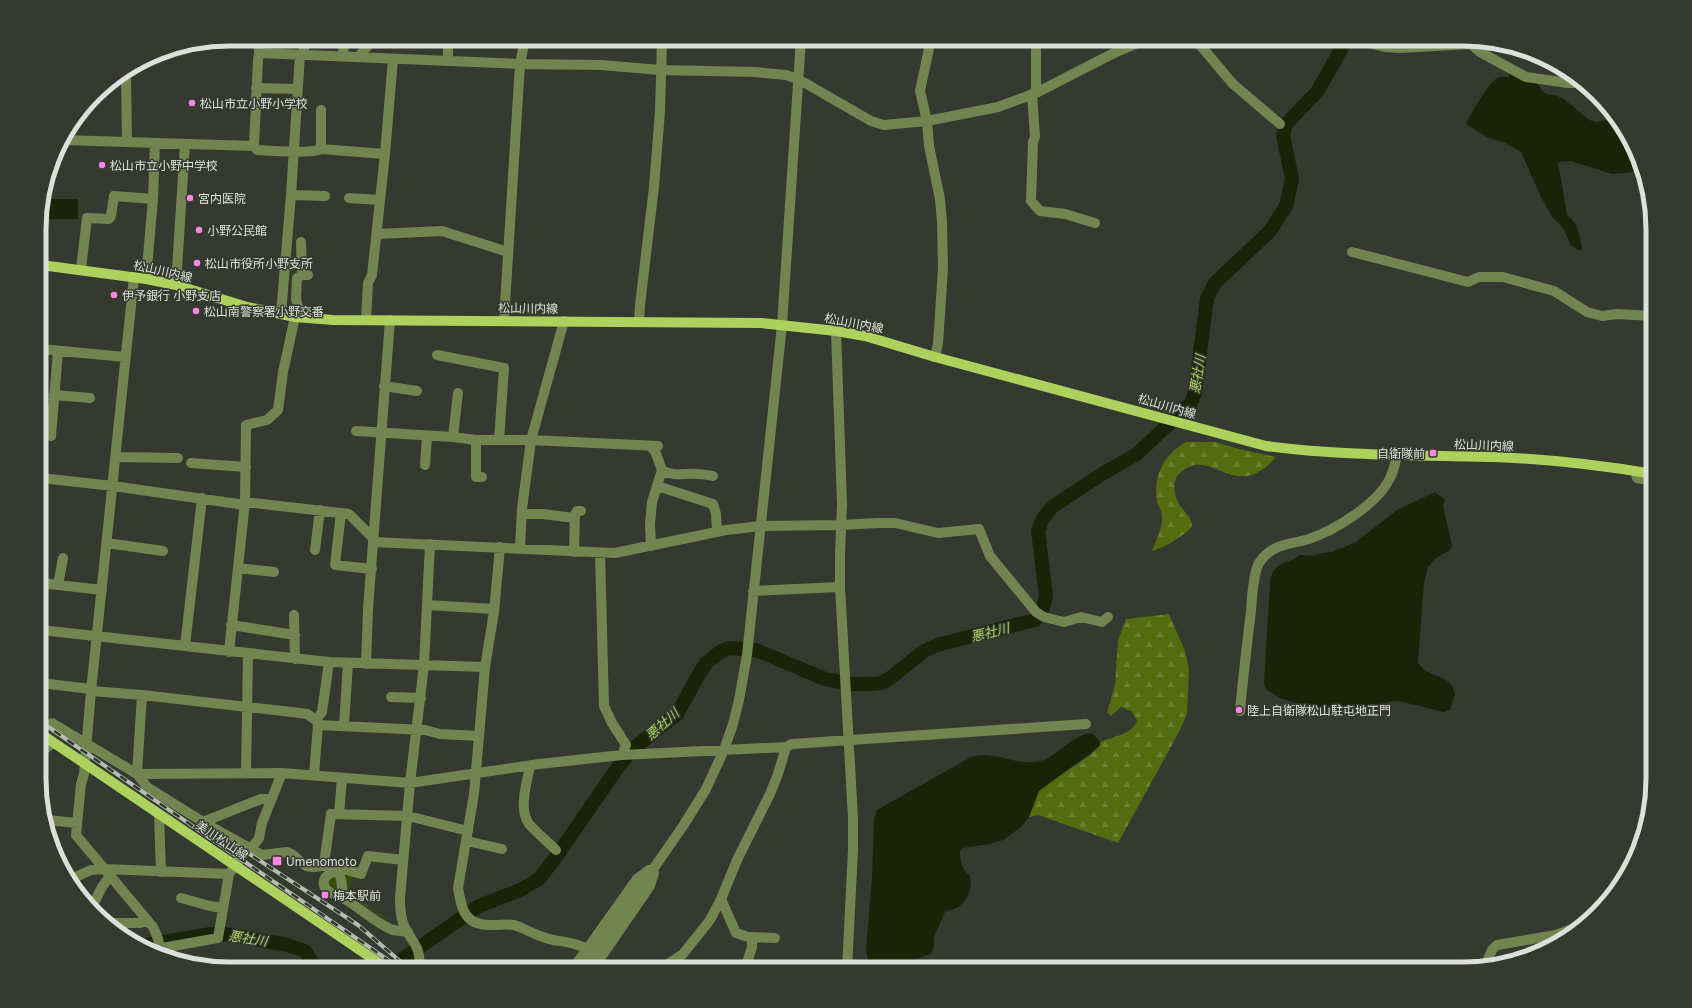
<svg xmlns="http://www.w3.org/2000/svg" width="1692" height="1008" viewBox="0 0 1692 1008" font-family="'Golos Text','Noto Sans JP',sans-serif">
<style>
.grass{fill:url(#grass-tufts)}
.forest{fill:url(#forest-firs)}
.water{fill:#1a2307}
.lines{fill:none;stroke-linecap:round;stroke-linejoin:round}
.river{stroke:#1a2307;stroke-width:14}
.minor{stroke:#728550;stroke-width:10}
.major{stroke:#acd25d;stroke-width:10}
.rail-casing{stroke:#b7bbb4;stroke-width:4}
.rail{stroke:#353930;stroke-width:2.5;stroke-dasharray:8;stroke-linecap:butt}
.poi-dot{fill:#fb86e5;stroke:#353930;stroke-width:1.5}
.labels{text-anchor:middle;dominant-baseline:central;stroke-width:3;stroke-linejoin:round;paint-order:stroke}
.poi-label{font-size:12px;fill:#dde0da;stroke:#353930;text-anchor:start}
.street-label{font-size:12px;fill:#dde0da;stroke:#353930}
.water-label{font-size:13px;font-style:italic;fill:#abd160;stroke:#353930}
.rim{fill:none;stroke:#dde0da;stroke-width:5}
</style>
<defs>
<pattern id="grass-tufts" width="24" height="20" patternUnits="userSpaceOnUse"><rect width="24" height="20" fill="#3a4d06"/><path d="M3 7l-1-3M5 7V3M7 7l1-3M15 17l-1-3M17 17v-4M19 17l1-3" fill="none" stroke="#56662a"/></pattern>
<pattern id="forest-firs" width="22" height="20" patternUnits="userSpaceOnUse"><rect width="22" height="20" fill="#536c0f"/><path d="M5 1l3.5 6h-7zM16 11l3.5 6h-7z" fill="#6b8131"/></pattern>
</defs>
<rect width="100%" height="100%" fill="#353930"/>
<!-- grass -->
<path class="grass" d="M 345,874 L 355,874 L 351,880 L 348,893 L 393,922 L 384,918 L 347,894 C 344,887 348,881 345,874 Z
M 336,876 L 337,891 L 332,889 L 329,882 L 331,877 Z"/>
<!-- forest -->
<path class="forest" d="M 1186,442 L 1215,442 L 1239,449 L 1276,457 C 1236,505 1211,445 1181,472 C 1170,481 1174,499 1182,508 C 1194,524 1198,525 1178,538 C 1169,544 1162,548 1152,551 C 1156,540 1163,528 1162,516 C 1162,511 1158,506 1157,501 C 1153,476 1164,454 1186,442 Z
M 1169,614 L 1185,651 L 1189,669 L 1187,714 L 1179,732 L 1118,843 L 1038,815 L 1029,817 C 1032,809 1034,797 1039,791 C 1051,777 1097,757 1101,742 C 1113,736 1133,735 1137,720 L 1131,711 L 1121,707 L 1111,716 L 1107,712 L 1115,685 L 1118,640 L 1126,619 Z"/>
<!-- water -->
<path class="water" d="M 1510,72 L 1534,81 L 1538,84 L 1543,92 L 1547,94 L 1555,95 L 1564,99 L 1589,120 L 1597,122 L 1615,118 L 1621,124 L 1643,168 L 1639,171 L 1626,173 L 1612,174 L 1571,161 L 1558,162 L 1567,215 C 1579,224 1580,236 1582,250 L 1578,250 L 1571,245 L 1563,228 L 1553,218 L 1541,197 L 1521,152 L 1505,143 L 1487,137 L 1466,124 C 1470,114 1489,83 1497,78 C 1501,76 1505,77 1509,77 Z
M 49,199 L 78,199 L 78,219 L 49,219 Z
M 1435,492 L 1445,500 L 1443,506 L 1452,545 L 1450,550 L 1436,558 L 1428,567 L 1424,583 L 1418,661 C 1422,675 1443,674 1452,685 C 1453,687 1454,691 1455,694 L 1450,710 L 1443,712 L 1399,701 L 1388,702 L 1364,712 L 1348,714 L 1330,713 L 1280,698 L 1267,690 L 1264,683 L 1270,583 C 1272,561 1287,565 1300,555 L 1314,556 L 1317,554 L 1332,552 L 1356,542 L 1397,510 Z
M 1091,733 L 1099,740 L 1100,745 L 1088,755 L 1039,791 L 1029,817 L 1021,827 L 1003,840 L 990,844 L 963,848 L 960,851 C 960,862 962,869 970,876 C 973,889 967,903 954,909 C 951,910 948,910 945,912 L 934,937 L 934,946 L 932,953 C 917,961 884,968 868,960 L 866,950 L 872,878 L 874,819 L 877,810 L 971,757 C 992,750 1015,765 1036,762 C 1056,759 1069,736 1091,733 Z"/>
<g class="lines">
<!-- river -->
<path class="river" d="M 141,946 L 211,934 L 224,934 L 288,945 L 305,951 L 313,964 L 323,969
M 388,969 L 479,906 L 520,890 L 539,879 L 556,857 L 618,767 L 634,748 L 677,714 L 698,676 L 706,663 L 720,652 L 729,648 L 756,650 L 825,679 L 852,684 L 870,684 L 881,683 L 889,679 L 924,651 L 937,645 L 1035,620 L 1043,608 L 1046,596 L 1038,531 L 1042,520 L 1052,507 L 1102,474 L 1137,454 L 1191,403 L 1195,393 L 1207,298 L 1215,283 L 1270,231 L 1286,206 L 1292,179 L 1283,135 L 1286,124 L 1317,92 L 1347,39"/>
<!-- minor -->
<path class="minor" d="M 259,39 L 259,53
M 931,39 L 920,91 L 927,121 L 929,146 L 940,199 L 942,222 L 943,268 L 938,344 L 935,357
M 1195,39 L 1233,84 L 1280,124
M 1351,39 L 1385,47 L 1400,48 L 1471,44 L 1480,52 L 1526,77 L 1568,83 L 1577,83
M 1471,44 L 1496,46 L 1524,50
M 304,55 L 304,39
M 343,56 L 344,39
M 358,57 L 374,39
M 448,60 L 448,39
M 126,72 L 127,142
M 256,88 L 297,89
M 1036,93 L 1036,39
M 1032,94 L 1035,137 L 1033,142 L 1031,201 L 1040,211 L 1065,214 L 1095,223
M 321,110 L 321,149
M 63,140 L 254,146 L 258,60 L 259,53 L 520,64 L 601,65 L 660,70 L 755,72 L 786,75 L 798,79 L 871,121 L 884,125 L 927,121 L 998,107 L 1036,93 L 1112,54 L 1140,42 L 1155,39
M 254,146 L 257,150 C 271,151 311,154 321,149 L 385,154
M 291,195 L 325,196
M 349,198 L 379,200
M 377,234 L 442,231 L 508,252
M 301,242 L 302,275
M 1352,252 L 1468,282 L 1479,277 L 1503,277 L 1554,291 L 1587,312 L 1602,316 L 1617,314 L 1653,316
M 81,269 L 87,218 L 109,219 L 111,216 L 114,196 L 153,199 L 155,143
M 134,277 L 91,691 L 84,774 L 81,784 L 76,835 L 153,927 C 157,935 161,944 159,954
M 146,279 L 153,199
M 176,285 L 185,144
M 281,314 L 291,195 L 300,55
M 298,317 L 299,310 L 296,299 L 297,278 L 302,275 L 308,275
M 366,320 L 368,283 L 372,275 L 385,154 L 393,59
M 504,320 L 520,64 L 525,39
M 639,321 L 640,305 L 654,187 L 660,111 L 662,39
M 836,331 L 842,504 L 840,555 L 840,587 L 853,818 L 853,850 L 847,969
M 41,349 L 125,357
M 437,355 L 504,368 L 499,440
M 384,386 L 417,391
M 54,395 L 90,398
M 356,431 L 453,437 L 476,440 L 531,440 L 658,446
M 51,436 L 58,351
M 453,437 L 458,393
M 476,440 L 476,477 L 482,477
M 650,446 L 655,451 L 662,470 L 652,502 L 650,524 L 651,546
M 115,457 L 178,458
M 191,463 L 246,467
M 425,465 L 427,436
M 662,470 C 673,477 684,473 697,474 C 702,474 707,475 713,476
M 1635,471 L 1637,478 L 1653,481
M 41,478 L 113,486 L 245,505
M 657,486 L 713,504 L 716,514 L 717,532
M 245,502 L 349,514 L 374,539
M 341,513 L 335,565 L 372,569
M 522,514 L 543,514 L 574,518
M 373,542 L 615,553 L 726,530 L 761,526 L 841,525 L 878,523 L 895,523 L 938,533 L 979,529 L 990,556 L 1036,612 L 1044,617 L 1064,622 L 1081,617 L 1102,622 L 1108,617
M 107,543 L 163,551
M 500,547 L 494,612 L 485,667 L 474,794 L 458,888 C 462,911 465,926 493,925 C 500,925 508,924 514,925 C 524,928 533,934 543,937 C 558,943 572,940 587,949
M 520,548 L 522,509 L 531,440 L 564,321
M 315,550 L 320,510
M 574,552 L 575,514 L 577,511 L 581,511
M 600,553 L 604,706 L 612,723 L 626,745 L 622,755
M 238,568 L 274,572
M 41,583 L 102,590
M 58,585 L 63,558
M 753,591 L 840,587
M 427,605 L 494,609
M 294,615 L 295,659
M 231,625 L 295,635
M 41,630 L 329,662 L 485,667
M 185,646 L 202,498
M 229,652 L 245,502 L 246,425 L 267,420 L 278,410 L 283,372 L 295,317
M 366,664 L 368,609 L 390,320
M 41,683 L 91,689
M 91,691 L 142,695 L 292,712 L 307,714 L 316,720 L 318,725 L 425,730 L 440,734 L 479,736
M 142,695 L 137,774 L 147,787 L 203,822 L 262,855 L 287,852 L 293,855 L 306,866 L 313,867 L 330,865 L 361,874 L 368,856 L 403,860
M 391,697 L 421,698
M 1240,711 C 1243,677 1247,644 1251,611 C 1252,598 1253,574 1259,563 C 1272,543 1289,545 1309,539 C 1335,530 1378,504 1390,478 C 1394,471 1395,463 1397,455
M 316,720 L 322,712 L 329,662
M 52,723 L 137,774 L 282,773 L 410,783 L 539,764 L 622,755 L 786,747 L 792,744 L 1086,724
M 344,726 L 348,663
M 41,750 L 45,749 L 53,743
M 530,766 C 527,783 518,809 529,824 C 537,833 547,841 556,850
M 246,773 L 248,654
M 314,775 L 318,725
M 159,814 L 161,872
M 339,814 L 342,778
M 47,820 L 77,823
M 203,822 L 261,799 L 271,799
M 467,841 L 502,849
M 251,849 L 259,838 L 262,823 L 282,773
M 324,864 L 331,814 L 408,816 L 468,831
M 69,880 L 91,870 L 105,869 L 229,874 L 248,848
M 181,898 L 210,906 L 223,908
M 343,898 C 341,889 344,879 337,872 C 327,872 319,881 327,890 C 331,894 338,896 343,898 C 359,907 377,924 393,930 C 398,931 404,931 408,932
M 721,899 L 736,933 L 748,937 L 775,938
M 93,905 L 102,887 L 110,876
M 112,923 L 140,923 L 148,921
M 151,950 L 218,938 L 229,874
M 1485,966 L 1492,950 L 1497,945 L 1556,935 L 1580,926
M 419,969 C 422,944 410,942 403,923 C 400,914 400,906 400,898 L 410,783 L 424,665 L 430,544
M 573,969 L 637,879 L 649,870
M 584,969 L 683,826 L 706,789 L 724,750 L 733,724 L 739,700 L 747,655 L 782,325 L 801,39
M 593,969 L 650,886 L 654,873
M 661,969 L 683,954 L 710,920 L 721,899 L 737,860 L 770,794 L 778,774 L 786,747
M 699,969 L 699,967
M 745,969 L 752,947 L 752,937"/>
<!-- major -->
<path class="major" d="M 41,265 L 146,279 L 176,285 L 247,307 L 295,317 L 333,320 L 761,323 L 836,331 L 865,336 L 935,357 L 1266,446 C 1341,456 1418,455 1493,457 C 1547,459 1600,465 1653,474
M 41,734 L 388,969"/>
<!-- rail casing -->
<g class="rail-casing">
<path id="rail" d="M 41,722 L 401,969
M 198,824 L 245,851 L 358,925 L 409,969"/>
</g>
<!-- rail -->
<use href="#rail" class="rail"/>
</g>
<!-- markers -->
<g class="poi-dot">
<circle cx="192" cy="103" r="4"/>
<circle cx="102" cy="165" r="4"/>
<circle cx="190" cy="198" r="4"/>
<circle cx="199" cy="230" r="4"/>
<circle cx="197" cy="263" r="4"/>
<circle cx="114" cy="295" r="4"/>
<circle cx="196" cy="311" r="4"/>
<rect x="1429" y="449" width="8" height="8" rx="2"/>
<circle cx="1239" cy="710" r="4"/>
<rect x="272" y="856" width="10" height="10" rx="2"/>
<rect x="321" y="891" width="8" height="8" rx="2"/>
</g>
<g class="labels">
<!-- poi labels -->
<g class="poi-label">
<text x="200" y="103">松山市立小野小学校</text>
<text x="110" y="165">松山市立小野中学校</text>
<text x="198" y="198">宮内医院</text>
<text x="207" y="230">小野公民館</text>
<text x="205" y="263">松山市役所小野支所</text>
<text x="122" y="295">伊予銀行 小野支店</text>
<text x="204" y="311">松山南警察署小野交番</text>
<text x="1425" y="453" text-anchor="end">自衛隊前</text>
<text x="1247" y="710">陸上自衛隊松山駐屯地正門</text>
<text x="286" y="861">Umenomoto</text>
<text x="333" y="895">梅本駅前</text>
</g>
<!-- street labels -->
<g class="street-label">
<text transform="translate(163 271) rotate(13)">松山川内線</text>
<text transform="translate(528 308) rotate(1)">松山川内線</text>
<text transform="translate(854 323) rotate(11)">松山川内線</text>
<text transform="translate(1167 406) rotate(16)">松山川内線</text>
<text transform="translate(1484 445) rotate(2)">松山川内線</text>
<text transform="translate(222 840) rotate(34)">美川松山線</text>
</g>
<!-- water labels -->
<g class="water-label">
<text transform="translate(1197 374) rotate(-81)">悪社川</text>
<text transform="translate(990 632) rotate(-14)">悪社川</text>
<text transform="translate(662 724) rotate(-42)">悪社川</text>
<text transform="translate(248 938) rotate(9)">悪社川</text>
</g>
</g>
<!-- crop -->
<path d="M0 0H1692V1008H0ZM229 46H1463A183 183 0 0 1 1646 229V779A183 183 0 0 1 1463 962H229A183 183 0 0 1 46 779V229A183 183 0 0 1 229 46Z" fill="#353930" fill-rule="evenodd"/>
<path class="rim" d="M229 46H1463A183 183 0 0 1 1646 229V779A183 183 0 0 1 1463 962H229A183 183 0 0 1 46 779V229A183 183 0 0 1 229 46Z"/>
</svg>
